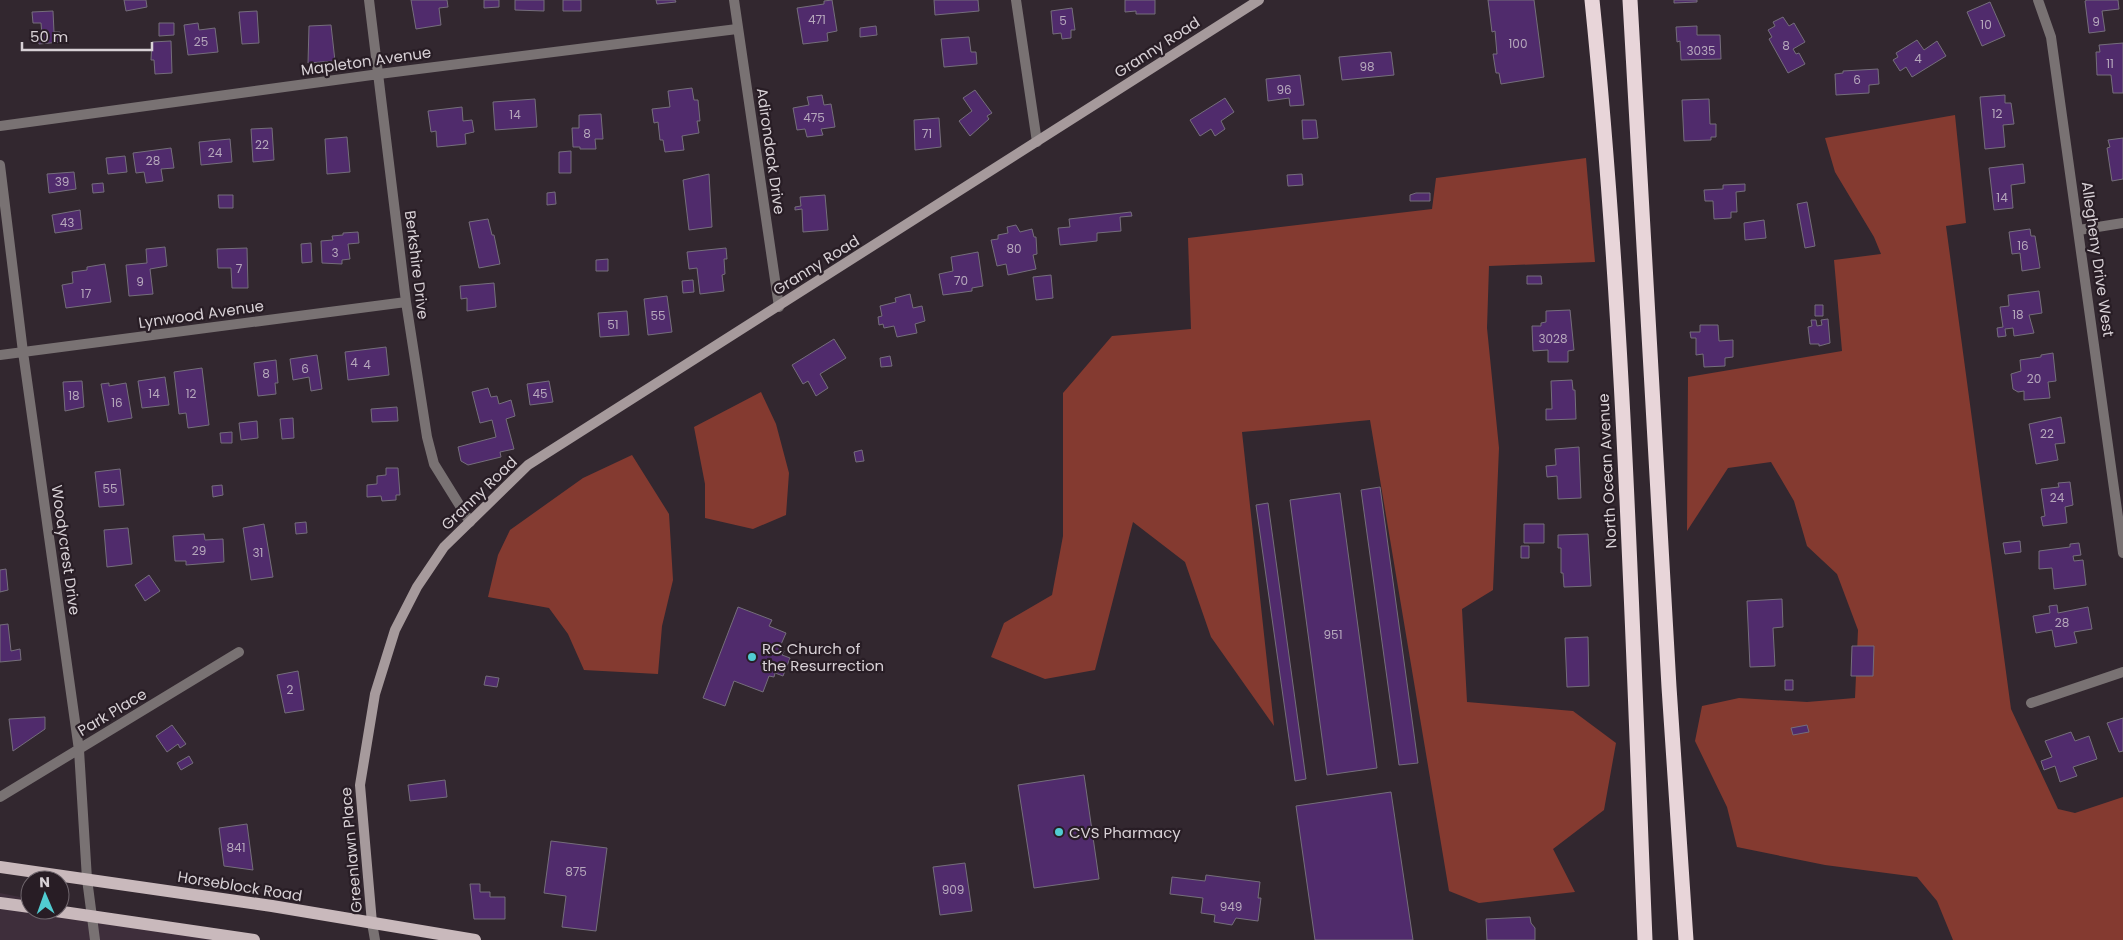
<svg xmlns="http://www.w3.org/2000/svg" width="2123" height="940" viewBox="0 0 2123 940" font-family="Poppins,sans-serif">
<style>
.built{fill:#3e2e3b}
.green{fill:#843a30}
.building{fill:#502b6c;stroke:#756e7b}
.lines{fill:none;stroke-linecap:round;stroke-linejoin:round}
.street{stroke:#797273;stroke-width:10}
.secondary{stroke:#a69a9c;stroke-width:10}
.primary{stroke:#c9b9bc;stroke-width:12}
.highway{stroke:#e8d5d9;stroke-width:15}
.poi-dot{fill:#51ccd2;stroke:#281d25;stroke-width:2}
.labels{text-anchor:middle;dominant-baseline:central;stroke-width:4.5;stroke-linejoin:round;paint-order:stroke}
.number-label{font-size:12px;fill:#b6a8bc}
.street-label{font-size:15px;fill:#d8d1d6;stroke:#281d25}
.poi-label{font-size:15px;fill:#d8d1d6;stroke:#281d25;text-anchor:start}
</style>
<rect width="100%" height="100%" fill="#32272f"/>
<!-- built -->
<path class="built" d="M 0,893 L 30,899 L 30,910 L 60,910 L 213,940 L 0,940 Z"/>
<!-- green -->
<path class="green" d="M 1955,115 L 1966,223 L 1946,226 L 2011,709 L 2058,809 L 2075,813 L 2123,797 L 2123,940 L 1953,940 L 1937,901 L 1917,877 L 1825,865 L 1737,847 L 1727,807 L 1695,741 L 1702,706 L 1739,698 L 1807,702 L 1855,698 L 1858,630 L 1837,574 L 1807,546 L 1794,501 L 1771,462 L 1728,468 L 1687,531 L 1688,377 L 1842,351 L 1834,260 L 1881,254 L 1874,237 L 1835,172 L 1825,138 Z
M 1586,158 L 1595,262 L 1489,266 L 1487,328 L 1499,448 L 1493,590 L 1462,609 L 1467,702 L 1573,711 L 1616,743 L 1604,810 L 1553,849 L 1575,892 L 1479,903 L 1449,891 L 1370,420 L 1242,432 L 1274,726 L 1211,637 L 1185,562 L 1133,522 L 1095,670 L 1045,679 L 991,657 L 1004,623 L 1052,595 L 1063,536 L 1063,393 L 1112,336 L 1191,329 L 1188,238 L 1432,209 L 1436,178 Z
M 761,392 L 776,424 L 789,473 L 786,515 L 753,529 L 705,518 L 705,484 L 694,427 Z
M 632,455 L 669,514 L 673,580 L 662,626 L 658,674 L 584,670 L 568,634 L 549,608 L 488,597 L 498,555 L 510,530 L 583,478 Z"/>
<!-- building -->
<path class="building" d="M 124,0 L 146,0 L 147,7 L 126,11 Z
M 411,0 L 447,0 L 448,7 L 439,8 L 441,25 L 416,29 Z
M 484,0 L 499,0 L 499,7 L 484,8 Z
M 515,0 L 544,0 L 544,11 L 515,10 Z
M 563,0 L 581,0 L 581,11 L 563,11 Z
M 656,0 L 675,0 L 676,2 L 657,4 Z
M 832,0 L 837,31 L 827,33 L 828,41 L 803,44 L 797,8 L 824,4 L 824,1 Z
M 934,0 L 978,0 L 979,11 L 935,15 Z
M 1125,0 L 1155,0 L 1155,14 L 1136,14 L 1136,11 L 1125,12 Z
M 1488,0 L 1534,0 L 1544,77 L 1501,84 L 1499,73 L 1496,73 L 1493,54 L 1497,54 L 1495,31 L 1492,32 Z
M 1674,0 L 1697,0 L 1697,2 L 1674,3 Z
M 2087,0 L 2118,0 L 2119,9 L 2102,11 L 2105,31 L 2089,33 L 2085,1 Z
M 1990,2 L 2005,36 L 1982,46 L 1967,12 Z
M 1072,8 L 1075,30 L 1071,30 L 1071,38 L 1062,39 L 1061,33 L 1053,34 L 1051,11 Z
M 53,11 L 54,32 L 60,32 L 61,42 L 39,44 L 37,36 L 42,35 L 41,23 L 33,23 L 32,12 Z
M 257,11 L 259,43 L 242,44 L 239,12 Z
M 1783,17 L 1789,26 L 1794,23 L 1805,42 L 1793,49 L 1796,54 L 1799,53 L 1805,64 L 1788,73 L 1769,39 L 1772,37 L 1768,30 L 1775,26 L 1773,22 Z
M 159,23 L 174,23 L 174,35 L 159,36 Z
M 198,23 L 199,30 L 215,28 L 218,52 L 188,55 L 184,25 Z
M 331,25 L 335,61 L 308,63 L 309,26 Z
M 876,26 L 877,35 L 860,37 L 860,28 Z
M 1697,26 L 1697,35 L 1720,35 L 1721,59 L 1681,60 L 1680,41 L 1677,42 L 1676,27 Z
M 969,37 L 971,52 L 976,52 L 977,64 L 944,67 L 941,39 Z
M 1917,40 L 1924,50 L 1937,41 L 1946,56 L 1912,77 L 1906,67 L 1900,71 L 1893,60 L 1898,57 L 1896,53 Z
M 171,41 L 172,73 L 155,74 L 154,60 L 151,60 L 152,42 Z
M 2123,43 L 2123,93 L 2113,93 L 2111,75 L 2097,75 L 2096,52 L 2100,52 L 2099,45 Z
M 1391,52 L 1394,75 L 1342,80 L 1339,57 Z
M 1878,69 L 1879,84 L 1869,85 L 1869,93 L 1836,95 L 1835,74 L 1843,73 L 1843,71 Z
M 1300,75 L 1304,105 L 1290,106 L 1289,98 L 1268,101 L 1266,79 Z
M 692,88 L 694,100 L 698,100 L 700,121 L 697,121 L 699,133 L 682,136 L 684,150 L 665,152 L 663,140 L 660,140 L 658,122 L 654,123 L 652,109 L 670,107 L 668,91 Z
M 975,90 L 992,113 L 987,116 L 989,119 L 970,136 L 959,121 L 972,111 L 963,98 Z
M 822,95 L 824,105 L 831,104 L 835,127 L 821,129 L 823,135 L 807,137 L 805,129 L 797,130 L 793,108 L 809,105 L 807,97 Z
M 2005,95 L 2005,103 L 2011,103 L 2014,124 L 2003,125 L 2005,147 L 1985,149 L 1980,97 Z
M 1225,98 L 1234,112 L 1221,121 L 1225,129 L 1215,136 L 1211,129 L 1200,136 L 1190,120 Z
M 535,99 L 537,127 L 495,130 L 493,102 Z
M 1709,99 L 1710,124 L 1716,124 L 1716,137 L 1711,137 L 1711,140 L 1684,141 L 1682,100 Z
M 462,107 L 463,121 L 472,120 L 474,132 L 465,134 L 466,144 L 437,147 L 436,131 L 431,132 L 428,111 Z
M 601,114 L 603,139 L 595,139 L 596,149 L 580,149 L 580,147 L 573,147 L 572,128 L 579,128 L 579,115 Z
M 939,118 L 941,147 L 915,150 L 914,120 Z
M 1302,120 L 1316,120 L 1318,138 L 1303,139 Z
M 272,128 L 274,160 L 253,162 L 251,129 Z
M 347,137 L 350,172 L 327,174 L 325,139 Z
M 2123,138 L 2123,179 L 2112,181 L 2107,148 L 2110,147 L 2108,140 Z
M 230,139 L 232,162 L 201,165 L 199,142 Z
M 171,148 L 174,168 L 161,169 L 163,181 L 146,183 L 144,172 L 136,173 L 133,153 Z
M 571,151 L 571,173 L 559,173 L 559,152 Z
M 125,156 L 127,172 L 108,174 L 106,158 Z
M 2023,164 L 2025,183 L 2011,185 L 2013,208 L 1994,210 L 1989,168 Z
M 74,172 L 76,189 L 49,193 L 47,174 Z
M 709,174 L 712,227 L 689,230 L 683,180 Z
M 1302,174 L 1303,185 L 1288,186 L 1287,175 Z
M 103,183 L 104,192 L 93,193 L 92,184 Z
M 1745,184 L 1745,191 L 1736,192 L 1737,212 L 1731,212 L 1731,218 L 1714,219 L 1713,201 L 1705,201 L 1704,190 L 1723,189 L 1723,185 Z
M 555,192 L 556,204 L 547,205 L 547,193 Z
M 1416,193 L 1430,193 L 1430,201 L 1410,201 L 1410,195 Z
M 218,195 L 233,195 L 233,208 L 219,208 Z
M 825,195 L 828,230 L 803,232 L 802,209 L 795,210 L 795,207 L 801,206 L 800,197 Z
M 1807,202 L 1815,246 L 1805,248 L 1797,204 Z
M 80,210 L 82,229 L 55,233 L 52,215 Z
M 1131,212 L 1132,216 L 1120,217 L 1121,231 L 1097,233 L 1097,241 L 1060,245 L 1058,228 L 1070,227 L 1069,219 Z
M 488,219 L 492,235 L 494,235 L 500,264 L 479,268 L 469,222 Z
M 1764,220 L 1766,238 L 1745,240 L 1744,223 Z
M 1016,225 L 1020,232 L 1032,229 L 1034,237 L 1036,237 L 1037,254 L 1033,255 L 1036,269 L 1008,275 L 1006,264 L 997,266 L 991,240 L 998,239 L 998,235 L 1008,233 L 1007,227 Z
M 2030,229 L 2031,236 L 2035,236 L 2040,268 L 2022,271 L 2020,253 L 2012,254 L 2009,232 Z
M 358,232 L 359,243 L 348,244 L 350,259 L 342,260 L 342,264 L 322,263 L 321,241 L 333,240 L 332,236 L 343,235 L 343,233 Z
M 311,243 L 312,262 L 302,263 L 301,244 Z
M 165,247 L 167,266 L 150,269 L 153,294 L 129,296 L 126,265 L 147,263 L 146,249 Z
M 247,248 L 248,288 L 232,288 L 231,268 L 218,268 L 217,249 Z
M 726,248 L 727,259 L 724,259 L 725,274 L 722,275 L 724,291 L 700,294 L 697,268 L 689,269 L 687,252 Z
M 978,252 L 983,286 L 972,288 L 972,291 L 943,295 L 939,274 L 953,271 L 951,257 Z
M 608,259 L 608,271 L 596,271 L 596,260 Z
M 105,264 L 111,302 L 66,308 L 62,285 L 73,283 L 72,272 L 87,270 L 87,267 Z
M 1051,275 L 1053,298 L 1036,300 L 1033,277 Z
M 1527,276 L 1541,276 L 1542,284 L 1527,284 Z
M 693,280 L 694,292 L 683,293 L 682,281 Z
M 494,283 L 496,307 L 467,311 L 467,298 L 461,299 L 460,286 Z
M 2039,291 L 2042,313 L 2029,315 L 2034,333 L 2014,336 L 2013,328 L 2005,329 L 2006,336 L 1998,337 L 1997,328 L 2003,327 L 2000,307 L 2009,306 L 2008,295 Z
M 910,294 L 913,308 L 922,306 L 925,321 L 915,324 L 917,333 L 897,337 L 894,326 L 884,328 L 883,324 L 879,325 L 878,317 L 882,316 L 880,306 L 896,302 L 895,298 Z
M 667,296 L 672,332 L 648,335 L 644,299 Z
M 1815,305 L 1823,305 L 1823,316 L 1815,316 Z
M 1570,310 L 1574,350 L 1568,351 L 1568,362 L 1548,362 L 1548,350 L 1533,351 L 1532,326 L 1541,326 L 1541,323 L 1546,322 L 1546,311 Z
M 627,311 L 629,335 L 600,337 L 598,313 Z
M 1828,319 L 1830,343 L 1819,346 L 1819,344 L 1810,344 L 1808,327 L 1812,326 L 1811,320 L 1816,320 L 1817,326 L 1822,325 L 1821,320 Z
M 1700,325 L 1718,325 L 1719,341 L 1733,340 L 1733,357 L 1725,358 L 1725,366 L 1704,367 L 1703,354 L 1696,355 L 1696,338 L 1691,338 L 1690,332 L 1700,332 Z
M 834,339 L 846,358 L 820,374 L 828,388 L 816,396 L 808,381 L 803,384 L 792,365 Z
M 386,347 L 389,375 L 348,380 L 345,352 Z
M 2053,353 L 2056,381 L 2048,382 L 2050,398 L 2024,400 L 2024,391 L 2018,392 L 2013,389 L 2011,374 L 2021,371 L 2020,360 L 2041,357 L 2041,355 Z
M 317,355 L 322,389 L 311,391 L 309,377 L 293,380 L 290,359 Z
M 890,356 L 892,366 L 881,367 L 880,358 Z
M 276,360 L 278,383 L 275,383 L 276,394 L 258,396 L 254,363 Z
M 202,368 L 209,425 L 188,428 L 186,413 L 179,414 L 174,372 Z
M 165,377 L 169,405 L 142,408 L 138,381 Z
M 1572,380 L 1573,390 L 1575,390 L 1576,419 L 1546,420 L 1546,409 L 1552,409 L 1551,381 Z
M 82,381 L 84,407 L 65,411 L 63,382 Z
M 549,381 L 553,402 L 530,405 L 527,384 Z
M 109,383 L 109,386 L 126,383 L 132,418 L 108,422 L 101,384 Z
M 488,388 L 491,397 L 497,396 L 499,404 L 511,400 L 515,416 L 506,419 L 514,449 L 500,452 L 501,457 L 468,465 L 461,461 L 458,447 L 496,437 L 492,420 L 480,423 L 472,392 Z
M 397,407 L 398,421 L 372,422 L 371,409 Z
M 2061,417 L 2065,443 L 2055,444 L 2058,460 L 2036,464 L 2029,424 Z
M 293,418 L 294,438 L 282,439 L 280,419 Z
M 257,421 L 258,438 L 241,440 L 239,423 Z
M 232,432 L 232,443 L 221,443 L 220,433 Z
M 1579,447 L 1581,498 L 1558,499 L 1557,476 L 1547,477 L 1546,466 L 1556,465 L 1555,449 Z
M 862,450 L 864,461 L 856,462 L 854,452 Z
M 386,468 L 398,468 L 400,495 L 396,495 L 396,500 L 382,501 L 381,496 L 367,497 L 367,485 L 377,484 L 377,476 L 386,475 Z
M 120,469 L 124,505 L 99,507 L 95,472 Z
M 2070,482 L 2073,505 L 2065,507 L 2067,523 L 2043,526 L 2041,517 L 2045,516 L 2041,489 L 2059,487 L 2058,483 Z
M 222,485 L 223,495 L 213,497 L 212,486 Z
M 1380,487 L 1418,763 L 1399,765 L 1361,490 Z
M 1340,493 L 1377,768 L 1327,775 L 1290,500 Z
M 1268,503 L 1306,779 L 1295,781 L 1256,505 Z
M 306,522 L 307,533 L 296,534 L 295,523 Z
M 264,524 L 273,577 L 251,580 L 243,528 Z
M 1524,524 L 1544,524 L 1544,543 L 1524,543 Z
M 128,528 L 132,564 L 107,567 L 104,530 Z
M 204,534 L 205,540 L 223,539 L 224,562 L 186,565 L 186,561 L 175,561 L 173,536 Z
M 1588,534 L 1591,586 L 1564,587 L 1563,573 L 1561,573 L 1561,548 L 1558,548 L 1558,535 Z
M 2020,541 L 2021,552 L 2005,554 L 2003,543 Z
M 2079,543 L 2081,555 L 2073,556 L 2074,561 L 2083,560 L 2086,585 L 2054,589 L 2052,568 L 2039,569 L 2039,551 L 2070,547 L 2070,544 Z
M 1521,546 L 1529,546 L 1529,558 L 1521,558 Z
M 6,569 L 8,590 L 0,592 L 0,570 Z
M 149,575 L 160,591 L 145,601 L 135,585 Z
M 1782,599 L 1783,627 L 1773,628 L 1775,666 L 1750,667 L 1747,601 Z
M 2057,605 L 2058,613 L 2088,607 L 2092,629 L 2074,632 L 2077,643 L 2055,647 L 2052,630 L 2036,633 L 2033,616 L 2050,613 L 2049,606 Z
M 738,607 L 772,620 L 769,626 L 786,633 L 779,649 L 784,651 L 782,655 L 790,658 L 783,676 L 775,673 L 774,677 L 769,676 L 763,692 L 734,681 L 725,706 L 703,698 Z
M 8,624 L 11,651 L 20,649 L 21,660 L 0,662 L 0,625 Z
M 1588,637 L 1589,686 L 1567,687 L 1565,638 Z
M 1852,646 L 1874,646 L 1873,676 L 1851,676 Z
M 298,671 L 304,710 L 285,713 L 277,675 Z
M 486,676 L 499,678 L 497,687 L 484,685 Z
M 1785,680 L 1793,680 L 1793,690 L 1785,690 Z
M 45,717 L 45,729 L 13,751 L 9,719 Z
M 2123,718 L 2123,751 L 2119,752 L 2107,723 Z
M 172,725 L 186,744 L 180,748 L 178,744 L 167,752 L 156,736 Z
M 1807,725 L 1809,732 L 1793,735 L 1791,728 Z
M 2071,732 L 2075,741 L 2089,736 L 2097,759 L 2073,767 L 2077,776 L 2060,782 L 2055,766 L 2044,770 L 2041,761 L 2052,757 L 2045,741 Z
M 189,756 L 193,763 L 181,770 L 177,763 Z
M 1084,775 L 1099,879 L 1034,888 L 1018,785 Z
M 445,780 L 447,797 L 410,801 L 408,785 Z
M 1391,792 L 1413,940 L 1315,940 L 1296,806 Z
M 247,824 L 253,870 L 224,866 L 219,828 Z
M 551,841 L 607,848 L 596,931 L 562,927 L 566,896 L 544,893 Z
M 965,863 L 972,911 L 940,915 L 933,867 Z
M 1206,875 L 1260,882 L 1258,898 L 1261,898 L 1258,921 L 1236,918 L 1232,925 L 1214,922 L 1215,915 L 1201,913 L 1203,898 L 1170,894 L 1172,877 L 1205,881 Z
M 470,884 L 480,884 L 480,892 L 490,892 L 490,897 L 505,897 L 505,919 L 474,919 Z
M 1530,917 L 1531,923 L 1535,928 L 1535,940 L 1487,940 L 1486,919 Z"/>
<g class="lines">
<!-- street -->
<path class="street" d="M 369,0 L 406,302 L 427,437 L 434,464 L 470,522
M 734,0 L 779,307
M 1016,0 L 1037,142
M 2038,0 L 2051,37 L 2123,553
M 0,126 L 379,74 L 737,29
M 0,165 L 23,352 L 79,750 L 87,879 L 95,940
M 2079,230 L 2123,223
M 0,355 L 406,302
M 2031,703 L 2123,672
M 0,797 L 239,652
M 372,923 L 375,940"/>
<!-- secondary -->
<path class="secondary" d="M 372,923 L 360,785 L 375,694 L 395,630 L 417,587 L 444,547 L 528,465 L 1259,0"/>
<!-- primary -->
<path class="primary" d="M 0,867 L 272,906 L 475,940
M 0,903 L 30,907
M 49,910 L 254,940"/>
<!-- highway -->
<path class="highway" d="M 1592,0 C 1624,312 1632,627 1645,940
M 1630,0 L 1669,687 L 1686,940"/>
</g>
<!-- markers -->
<g class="poi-dot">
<circle cx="752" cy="657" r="5"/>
<circle cx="1059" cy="832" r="5"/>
</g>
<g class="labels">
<!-- number labels -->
<g class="number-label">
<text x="817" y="19">471</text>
<text x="1063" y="20">5</text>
<text x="2096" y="21">9</text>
<text x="1986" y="24">10</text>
<text x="201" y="41">25</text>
<text x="1518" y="43">100</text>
<text x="1786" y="45">8</text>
<text x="1701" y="50">3035</text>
<text x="1918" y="58">4</text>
<text x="2110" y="63">11</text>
<text x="1367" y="66">98</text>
<text x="1857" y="79">6</text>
<text x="1284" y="89">96</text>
<text x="1997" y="113">12</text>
<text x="515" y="114">14</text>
<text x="814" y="117">475</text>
<text x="587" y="133">8</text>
<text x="927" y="133">71</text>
<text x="262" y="144">22</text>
<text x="215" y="152">24</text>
<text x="153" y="160">28</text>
<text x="62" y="181">39</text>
<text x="2002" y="197">14</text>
<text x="67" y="222">43</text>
<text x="2023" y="245">16</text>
<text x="1014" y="248">80</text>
<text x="335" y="252">3</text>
<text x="239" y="268">7</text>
<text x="961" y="280">70</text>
<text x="140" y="281">9</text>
<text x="86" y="293">17</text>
<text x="2018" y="314">18</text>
<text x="658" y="315">55</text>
<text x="613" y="324">51</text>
<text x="1553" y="338">3028</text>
<text x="354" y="362">4</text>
<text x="367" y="364">4</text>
<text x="305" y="368">6</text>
<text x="266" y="373">8</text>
<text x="2034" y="378">20</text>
<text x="154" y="393">14</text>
<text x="191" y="393">12</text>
<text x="540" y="393">45</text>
<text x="74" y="395">18</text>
<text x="117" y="402">16</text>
<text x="2047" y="433">22</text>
<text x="110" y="488">55</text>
<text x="2057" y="497">24</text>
<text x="199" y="550">29</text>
<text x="258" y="552">31</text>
<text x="2062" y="622">28</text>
<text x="1333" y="634">951</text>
<text x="290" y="689">2</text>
<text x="236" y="847">841</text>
<text x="576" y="871">875</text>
<text x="953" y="889">909</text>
<text x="1231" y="906">949</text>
</g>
<!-- street labels -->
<g class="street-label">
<text transform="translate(1157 47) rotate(-33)">Granny Road</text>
<text transform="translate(366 61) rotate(-8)">Mapleton Avenue</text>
<text transform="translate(771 151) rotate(82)">Adirondack Drive</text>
<text transform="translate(2098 259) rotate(82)">Allegheny Drive West</text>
<text transform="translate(417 265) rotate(83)">Berkshire Drive</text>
<text transform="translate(816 265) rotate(-32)">Granny Road</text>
<text transform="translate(201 314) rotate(-8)">Lynwood Avenue</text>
<text transform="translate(1607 471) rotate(-93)">North Ocean Avenue</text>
<text transform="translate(479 493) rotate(-44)">Granny Road</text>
<text transform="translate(66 550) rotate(82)">Woodycrest Drive</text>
<text transform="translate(112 712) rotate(-31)">Park Place</text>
<text transform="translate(351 850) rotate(-95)">Greenlawn Place</text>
<text transform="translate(240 886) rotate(9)">Horseblock Road</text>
</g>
<!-- poi labels -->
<g class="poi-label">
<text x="762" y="648">RC Church of<tspan x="762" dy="17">the Resurrection</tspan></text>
<text x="1069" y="832">CVS Pharmacy</text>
</g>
</g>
<!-- north arrow -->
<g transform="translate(45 895) rotate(358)"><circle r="24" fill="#281d25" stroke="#6e656c"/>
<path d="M0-4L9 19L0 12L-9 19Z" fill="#51ccd2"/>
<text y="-8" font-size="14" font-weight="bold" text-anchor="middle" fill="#d8d1d6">N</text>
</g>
<!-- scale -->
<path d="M22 42v8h130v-8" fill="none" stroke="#d8d1d6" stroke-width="2.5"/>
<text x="30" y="42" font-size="15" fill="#d8d1d6" stroke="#281d25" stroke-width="4" paint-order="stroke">50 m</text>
</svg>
